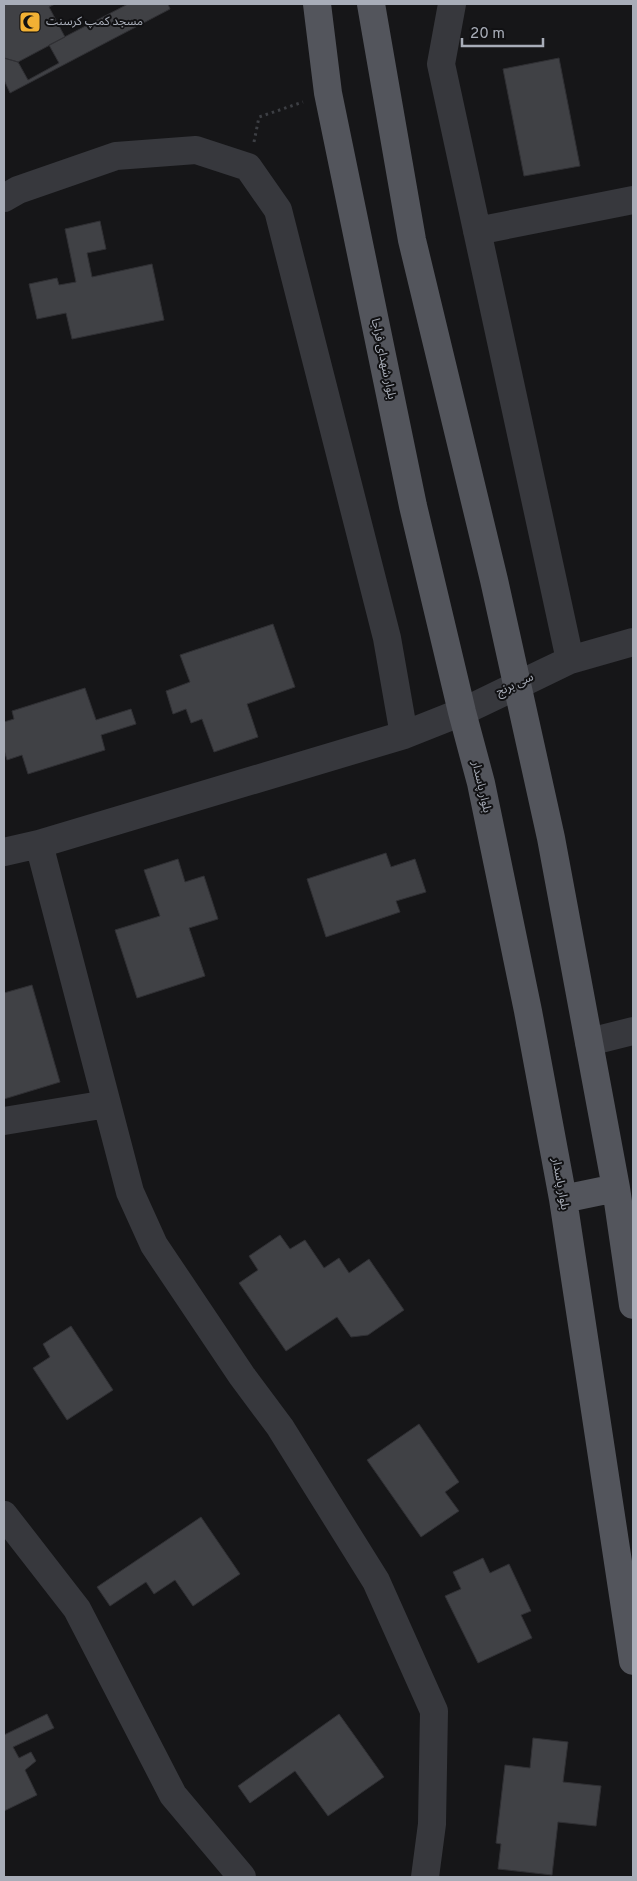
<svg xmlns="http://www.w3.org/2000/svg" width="637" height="1881" viewBox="0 0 637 1881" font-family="Overpass,'Noto Sans Arabic',sans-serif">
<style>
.building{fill:#404145;stroke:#303034}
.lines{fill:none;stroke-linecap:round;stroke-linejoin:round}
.path{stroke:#3d3f44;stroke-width:3;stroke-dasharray:2.5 4;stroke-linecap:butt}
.street{stroke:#37383d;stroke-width:28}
.primary{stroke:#53555c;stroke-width:28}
.labels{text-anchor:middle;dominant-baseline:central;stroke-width:4;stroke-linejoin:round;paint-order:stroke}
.poi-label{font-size:12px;fill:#a8adb8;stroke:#111113;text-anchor:start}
.street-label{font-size:12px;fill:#a8adb8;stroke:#111113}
</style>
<rect width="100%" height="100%" fill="#161618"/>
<!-- building -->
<path class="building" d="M 4,4 L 55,4 L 49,7 L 65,37 L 18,62 L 4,58 Z
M 128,4 L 168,4 L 170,9 L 10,93 L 4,80 L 4,58 L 18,62 L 28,80 L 59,63 L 49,45 Z
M 559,58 L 580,166 L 524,176 L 503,69 Z
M 100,221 L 106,249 L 87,253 L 92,277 L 152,264 L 164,320 L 72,339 L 66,313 L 37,319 L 29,284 L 57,278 L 59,285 L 76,282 L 65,229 Z
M 273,624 L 295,687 L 247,704 L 258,737 L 214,752 L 202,719 L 191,723 L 186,709 L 173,714 L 166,691 L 190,682 L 180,655 Z
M 85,688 L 96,720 L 131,709 L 136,724 L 101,735 L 105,750 L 28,774 L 22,755 L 7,760 L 4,750 L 4,722 L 14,719 L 12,711 Z
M 386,853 L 391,867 L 415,859 L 426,892 L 396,901 L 400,912 L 326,937 L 307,879 Z
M 178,859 L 185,882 L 204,876 L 218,919 L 189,928 L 205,976 L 137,998 L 115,930 L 160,916 L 144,870 Z
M 32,985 L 60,1082 L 4,1099 L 4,993 Z
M 280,1235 L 290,1249 L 305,1240 L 324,1268 L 339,1258 L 349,1273 L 369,1259 L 404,1310 L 368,1335 L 351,1337 L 337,1317 L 286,1351 L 239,1283 L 258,1270 L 249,1256 Z
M 71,1326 L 113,1390 L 67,1420 L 33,1368 L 50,1357 L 43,1344 Z
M 419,1424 L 459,1482 L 445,1492 L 459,1511 L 421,1537 L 367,1460 Z
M 201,1517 L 240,1574 L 193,1606 L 175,1580 L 154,1594 L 146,1582 L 110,1606 L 97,1587 Z
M 483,1558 L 490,1573 L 509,1564 L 531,1611 L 521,1615 L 532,1638 L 478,1663 L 445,1596 L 461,1589 L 453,1572 Z
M 47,1714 L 54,1728 L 13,1747 L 19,1758 L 31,1752 L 36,1761 L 25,1770 L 37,1795 L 4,1811 L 4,1735 Z
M 339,1714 L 384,1777 L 328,1816 L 295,1771 L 250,1803 L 238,1786 Z
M 533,1738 L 568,1742 L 563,1782 L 601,1786 L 596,1826 L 558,1822 L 552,1875 L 498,1869 L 501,1844 L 496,1843 L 505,1765 L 530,1768 Z"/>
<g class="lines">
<!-- path -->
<path class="path" d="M 254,142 L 259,117 L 303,102"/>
<!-- street -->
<path class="street" d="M 452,4 L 441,64 L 570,660
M 4,198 L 18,190 L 116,156 L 196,150 L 248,167 L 278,210 L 387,638 L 404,735
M 477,231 L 633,200
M 39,844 L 130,1192 L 154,1245 L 242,1376 L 280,1427 L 376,1581 L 434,1711 L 432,1824 L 425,1877
M 4,852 L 39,844 L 404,735 L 462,712 L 570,660 L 633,642
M 589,1042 L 633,1031
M 4,1121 L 107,1104
M 4,1515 L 77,1609 L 173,1795 L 242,1877"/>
<!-- primary -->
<path class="primary" d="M 317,4 L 328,93 L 413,506 L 462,712 L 481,783 L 528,1011 L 563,1199 L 633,1661
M 371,4 L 412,240 L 494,580 L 551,838 L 616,1188 L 633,1305
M 563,1199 L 616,1188"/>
</g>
<!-- icons -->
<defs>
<g id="mosque-square" transform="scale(1.125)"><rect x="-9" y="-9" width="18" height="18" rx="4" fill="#f2b134" stroke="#111113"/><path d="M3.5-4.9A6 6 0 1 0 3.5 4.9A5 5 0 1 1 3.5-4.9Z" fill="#111"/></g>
</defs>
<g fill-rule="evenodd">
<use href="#mosque-square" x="30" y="22"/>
</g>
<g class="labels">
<!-- poi labels -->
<g class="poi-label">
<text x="46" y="22">مسجد کمپ کرسنت</text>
</g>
<!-- street labels -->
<g class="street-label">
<text transform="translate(383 359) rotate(78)">بلوار شهدای فراجا</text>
<text transform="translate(515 685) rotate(-25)">سی برنج</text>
<text transform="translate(481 787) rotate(77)">بلوار پاسدار</text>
<text transform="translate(560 1184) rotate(80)">بلوار پاسدار</text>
</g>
</g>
<!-- border -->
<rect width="637" height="1881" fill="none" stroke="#a8adb8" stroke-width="10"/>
<!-- scale -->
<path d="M462 38v8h81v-8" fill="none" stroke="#a8adb8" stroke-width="2.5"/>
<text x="470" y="38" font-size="15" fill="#a8adb8" stroke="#111113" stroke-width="4" paint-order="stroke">20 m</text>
</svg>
